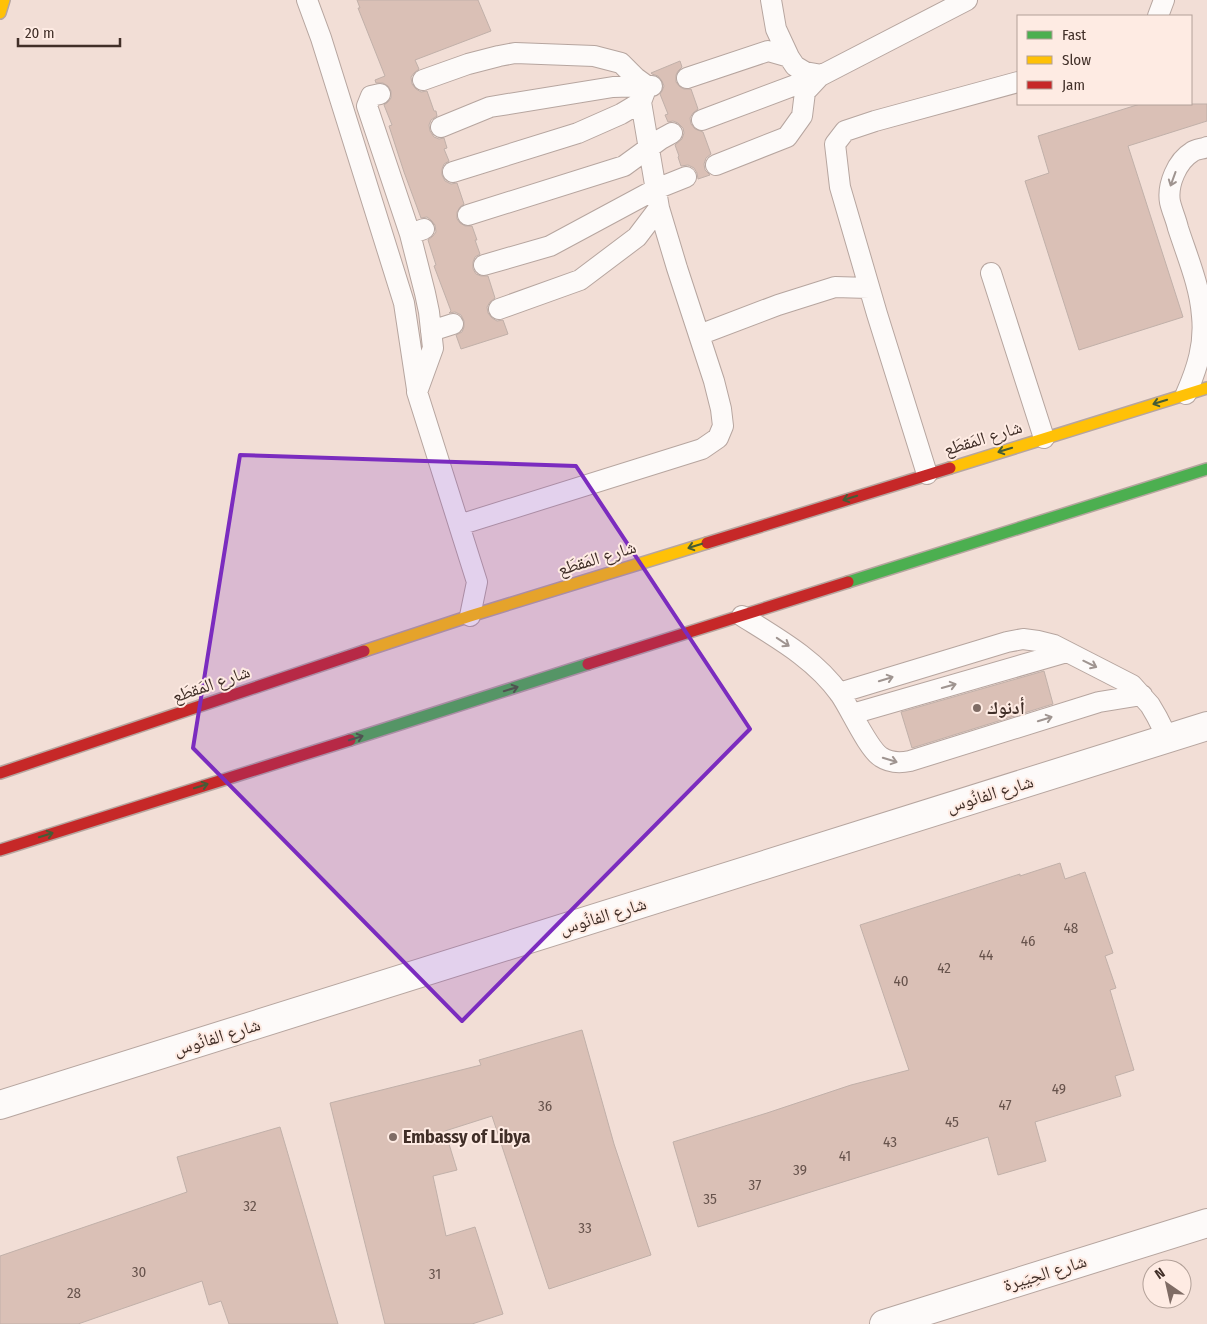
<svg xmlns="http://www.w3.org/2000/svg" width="1207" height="1324" viewBox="0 0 1207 1324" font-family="'Fira Sans Condensed','Noto Naskh Arabic',sans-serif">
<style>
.building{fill:#dac0b6;stroke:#c1b0a9}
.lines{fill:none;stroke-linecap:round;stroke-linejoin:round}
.lane-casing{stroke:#b6a59f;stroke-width:22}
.street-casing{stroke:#b6a59f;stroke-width:30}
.fast-casing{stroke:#b6a59f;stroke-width:14}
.slow-casing{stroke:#b6a59f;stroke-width:14}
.jam-casing{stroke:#b6a59f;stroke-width:14}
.lane{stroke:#fdfaf9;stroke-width:20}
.street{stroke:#fdfaf9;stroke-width:28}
.fast{stroke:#4caf50;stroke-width:11}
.slow{stroke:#ffc107;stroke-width:11}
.jam{stroke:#c62828;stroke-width:11}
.oneway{stroke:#9f9490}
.oneway2{stroke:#455c36}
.marked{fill:#7b2cbf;fill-opacity:0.2;stroke:#7b2cbf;stroke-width:4;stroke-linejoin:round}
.poi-dot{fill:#7f6c65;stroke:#feebe3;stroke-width:2}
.labels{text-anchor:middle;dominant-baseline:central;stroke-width:4;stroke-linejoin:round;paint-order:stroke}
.number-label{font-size:15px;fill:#67534c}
.street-label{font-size:18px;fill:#412f28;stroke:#feebe3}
.poi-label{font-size:18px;font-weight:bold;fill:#412f28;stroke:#feebe3;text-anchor:start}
</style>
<rect width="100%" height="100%" fill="#f2ded6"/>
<!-- building -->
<path class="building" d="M 357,0 L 478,0 L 491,31 L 415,60 L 419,69 L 414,73 L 411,77 L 412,84 L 416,89 L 421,92 L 427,91 L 434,111 L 436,111 L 437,116 L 431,120 L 429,125 L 430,131 L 434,137 L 439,139 L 444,138 L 447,148 L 444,149 L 449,161 L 444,164 L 442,169 L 442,175 L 445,181 L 451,184 L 457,183 L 464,204 L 460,207 L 457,212 L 457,219 L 460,223 L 465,226 L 472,226 L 477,240 L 475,240 L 480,254 L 475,257 L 473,262 L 473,269 L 476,274 L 481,276 L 488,276 L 495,298 L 490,302 L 487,307 L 488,313 L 492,318 L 497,321 L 503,320 L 508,334 L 461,349 L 456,335 L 462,332 L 464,327 L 464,321 L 461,315 L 455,312 L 449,313 L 451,311 L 434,266 L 436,265 L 428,240 L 433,236 L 436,232 L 435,225 L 431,220 L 427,217 L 421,218 L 404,172 L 389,126 L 392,125 L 384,105 L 388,102 L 391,98 L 391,91 L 388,86 L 383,83 L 376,83 L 375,80 L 385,76 L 358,8 L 360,8 Z
M 680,61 L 682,67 L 678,71 L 676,75 L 676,82 L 680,87 L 684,89 L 691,89 L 698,109 L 693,113 L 690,118 L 691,124 L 695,129 L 703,132 L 711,154 L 706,158 L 704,164 L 705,170 L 710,175 L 698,179 L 697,173 L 694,168 L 688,165 L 681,166 L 678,157 L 679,156 L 675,145 L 682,139 L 684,133 L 683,128 L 678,123 L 673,121 L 668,122 L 665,115 L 668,114 L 660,94 L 662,91 L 664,86 L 662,81 L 658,76 L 652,74 L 651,73 Z
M 1140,104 L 1207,104 L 1207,121 L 1128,146 L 1183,317 L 1079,350 L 1025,181 L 1049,173 L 1038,136 Z
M 1044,671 L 1053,704 L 912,748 L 901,712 Z
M 1060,863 L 1065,879 L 1085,872 L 1113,953 L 1105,956 L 1116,988 L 1110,990 L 1134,1070 L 1115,1076 L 1121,1096 L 1035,1122 L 1046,1161 L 998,1175 L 988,1137 L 698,1227 L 673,1142 L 767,1113 L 851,1085 L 909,1070 L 860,925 L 1020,874 L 1020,876 Z
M 582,1030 L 614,1144 L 651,1255 L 549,1289 L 492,1116 L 445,1131 L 457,1170 L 433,1176 L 446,1236 L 475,1227 L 503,1314 L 472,1324 L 385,1324 L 330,1103 L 481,1065 L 479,1060 Z
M 280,1127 L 338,1324 L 229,1324 L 221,1301 L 209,1305 L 202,1281 L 78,1324 L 0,1324 L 0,1256 L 187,1192 L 177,1157 Z"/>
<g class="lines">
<!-- lane casing -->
<g class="lane-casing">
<path id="lane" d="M 307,0 L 321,38 L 404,303 L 417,389
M 771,0 L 776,29 L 789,57
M 1158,16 L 1164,0
M 687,78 L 768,51 L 789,57 L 795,66 L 805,72 L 822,75
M 423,80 L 468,64 L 499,56 L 515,53 L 594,56 L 621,63 L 636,78 L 647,86 L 652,86
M 380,94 L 371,96 L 367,106 L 410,234
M 702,120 L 822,75 L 967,0
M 441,127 L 490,107 L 613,87 L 647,86 L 641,102 L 659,208 L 677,268 L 714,381 L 721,409 L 723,426 L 718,438 L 702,449 L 459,525
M 716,165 L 787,137 L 802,116 L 805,92 L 820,76
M 453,172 L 578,133 L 621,114 L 641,102
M 468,215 L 624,166 L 661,139 L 672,133
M 424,229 L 410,234 L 425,293 L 429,312 L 433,348 L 417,392 L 477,582 L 470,616
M 484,265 L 550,246 L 656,189 L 686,177
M 991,273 L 1044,438
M 499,309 L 580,280 L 637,237 L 659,208
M 431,331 L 453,324
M 699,335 L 778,305 L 835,287 L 869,288
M 1186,394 C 1197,369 1205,344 1202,316 C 1200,286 1187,256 1178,228 C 1176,219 1172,211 1170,202 C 1167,185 1177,161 1192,152 C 1196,149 1203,149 1207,147
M 927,474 L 877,314 L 840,187 L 835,144 L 845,131 L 875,121 L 1018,82
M 742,616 C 777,638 815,659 840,694 C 850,708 868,749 881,757 C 890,763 900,763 910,761 L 1099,702 L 1142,695
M 839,693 L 1007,642 L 1023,639 L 1038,641 L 1054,645 L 1132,685 L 1150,705 L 1157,717 L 1168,739
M 852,714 L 1067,652"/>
</g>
<!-- street casing -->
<g class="street-casing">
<path id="street" d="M 0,1105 L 1207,726
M 884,1324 L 1207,1223"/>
</g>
<!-- fast casing -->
<g class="fast-casing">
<path id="fast" d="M 848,582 L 1207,469
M 350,740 L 588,664"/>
</g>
<!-- slow casing -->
<g class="slow-casing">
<path id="slow" d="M 0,13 L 4,0
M 950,468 L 1207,388
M 364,651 L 470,616 L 707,543"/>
</g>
<!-- jam casing -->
<g class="jam-casing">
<path id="jam" d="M 707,543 L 950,468
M 588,664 L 848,582
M 0,773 L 364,651
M 0,850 L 350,740"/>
</g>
<!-- lane -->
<use href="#lane" class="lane"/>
<!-- street -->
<use href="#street" class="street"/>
<!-- fast -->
<use href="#fast" class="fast"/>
<!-- slow -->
<use href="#slow" class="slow"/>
<!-- jam -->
<use href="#jam" class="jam"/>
</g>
<!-- one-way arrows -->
<defs><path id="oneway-shaft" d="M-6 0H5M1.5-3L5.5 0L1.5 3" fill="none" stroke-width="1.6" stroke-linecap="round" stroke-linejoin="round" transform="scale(1.25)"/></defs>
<g class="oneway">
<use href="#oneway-shaft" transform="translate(1173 179) rotate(110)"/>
<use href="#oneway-shaft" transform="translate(783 642) rotate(34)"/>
<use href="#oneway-shaft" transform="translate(1090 664) rotate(26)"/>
<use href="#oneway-shaft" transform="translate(886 679) rotate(-17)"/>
<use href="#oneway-shaft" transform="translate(949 686) rotate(-16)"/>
<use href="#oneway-shaft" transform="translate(1045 719) rotate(-17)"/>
<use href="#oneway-shaft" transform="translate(890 760) rotate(17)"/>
</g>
<g class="oneway2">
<use href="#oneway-shaft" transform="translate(1160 402) rotate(163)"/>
<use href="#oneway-shaft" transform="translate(1005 450) rotate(163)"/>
<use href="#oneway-shaft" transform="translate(850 498) rotate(163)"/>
<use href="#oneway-shaft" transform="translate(695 546) rotate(163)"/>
<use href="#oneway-shaft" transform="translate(511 689) rotate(-17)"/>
<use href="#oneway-shaft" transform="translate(356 738) rotate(-17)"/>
<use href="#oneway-shaft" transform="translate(201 786) rotate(-17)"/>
<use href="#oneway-shaft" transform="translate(46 835) rotate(-17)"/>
</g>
<!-- marked area -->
<path class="marked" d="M 240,455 L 576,466 L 750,729 L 462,1021 L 193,748 Z"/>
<!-- markers -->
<g class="poi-dot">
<circle cx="977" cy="708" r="5"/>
<circle cx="393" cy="1137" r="5"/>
</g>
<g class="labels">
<!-- number labels -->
<g class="number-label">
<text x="1071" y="928">48</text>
<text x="1028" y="941">46</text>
<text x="986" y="955">44</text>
<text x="944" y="968">42</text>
<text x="901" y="981">40</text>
<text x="1059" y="1089">49</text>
<text x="1005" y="1105">47</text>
<text x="545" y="1106">36</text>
<text x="952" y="1122">45</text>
<text x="890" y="1142">43</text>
<text x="845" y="1156">41</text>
<text x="800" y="1170">39</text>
<text x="755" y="1185">37</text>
<text x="710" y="1199">35</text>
<text x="250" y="1206">32</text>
<text x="585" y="1228">33</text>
<text x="139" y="1272">30</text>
<text x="435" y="1274">31</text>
<text x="74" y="1293">28</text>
</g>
<!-- street labels -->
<g class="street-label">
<text transform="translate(983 438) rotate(-17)">شارع المَقطَع</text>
<text transform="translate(597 558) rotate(-17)">شارع المَقطَع</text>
<text transform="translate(211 684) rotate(-19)">شارع المَقطَع</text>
<text transform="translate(990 794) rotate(-17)">شارع الفانُوس</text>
<text transform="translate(603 916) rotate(-17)">شارع الفانُوس</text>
<text transform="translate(217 1037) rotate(-17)">شارع الفانُوس</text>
<text transform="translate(1045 1273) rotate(-17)">شارع الحِيَيرة</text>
</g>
<!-- poi labels -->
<g class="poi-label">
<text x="987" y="708">أدنوك</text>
<text x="403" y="1137">Embassy of Libya</text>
</g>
</g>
<!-- legend -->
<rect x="1017" y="15" width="175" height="90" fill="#feebe3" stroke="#b2a098"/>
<rect x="1027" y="31" width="25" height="8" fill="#4caf50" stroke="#b2a098"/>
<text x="1062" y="40" font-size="15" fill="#412f28">Fast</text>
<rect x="1027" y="56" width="25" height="8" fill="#ffc107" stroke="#b2a098"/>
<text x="1062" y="65" font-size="15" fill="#412f28">Slow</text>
<rect x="1027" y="81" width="25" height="8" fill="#c62828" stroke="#b2a098"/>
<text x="1062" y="90" font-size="15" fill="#412f28">Jam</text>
<!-- north arrow -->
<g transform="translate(1167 1284) rotate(326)"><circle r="24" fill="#feebe3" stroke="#b2a098"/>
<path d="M0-4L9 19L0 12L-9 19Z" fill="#7f6c65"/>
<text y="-8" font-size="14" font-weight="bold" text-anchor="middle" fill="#412f28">N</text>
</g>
<!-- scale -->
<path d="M18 38v8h102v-8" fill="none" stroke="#412f28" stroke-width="2.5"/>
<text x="25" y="38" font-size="15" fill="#412f28" stroke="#feebe3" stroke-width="4" paint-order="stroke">20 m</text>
</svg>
